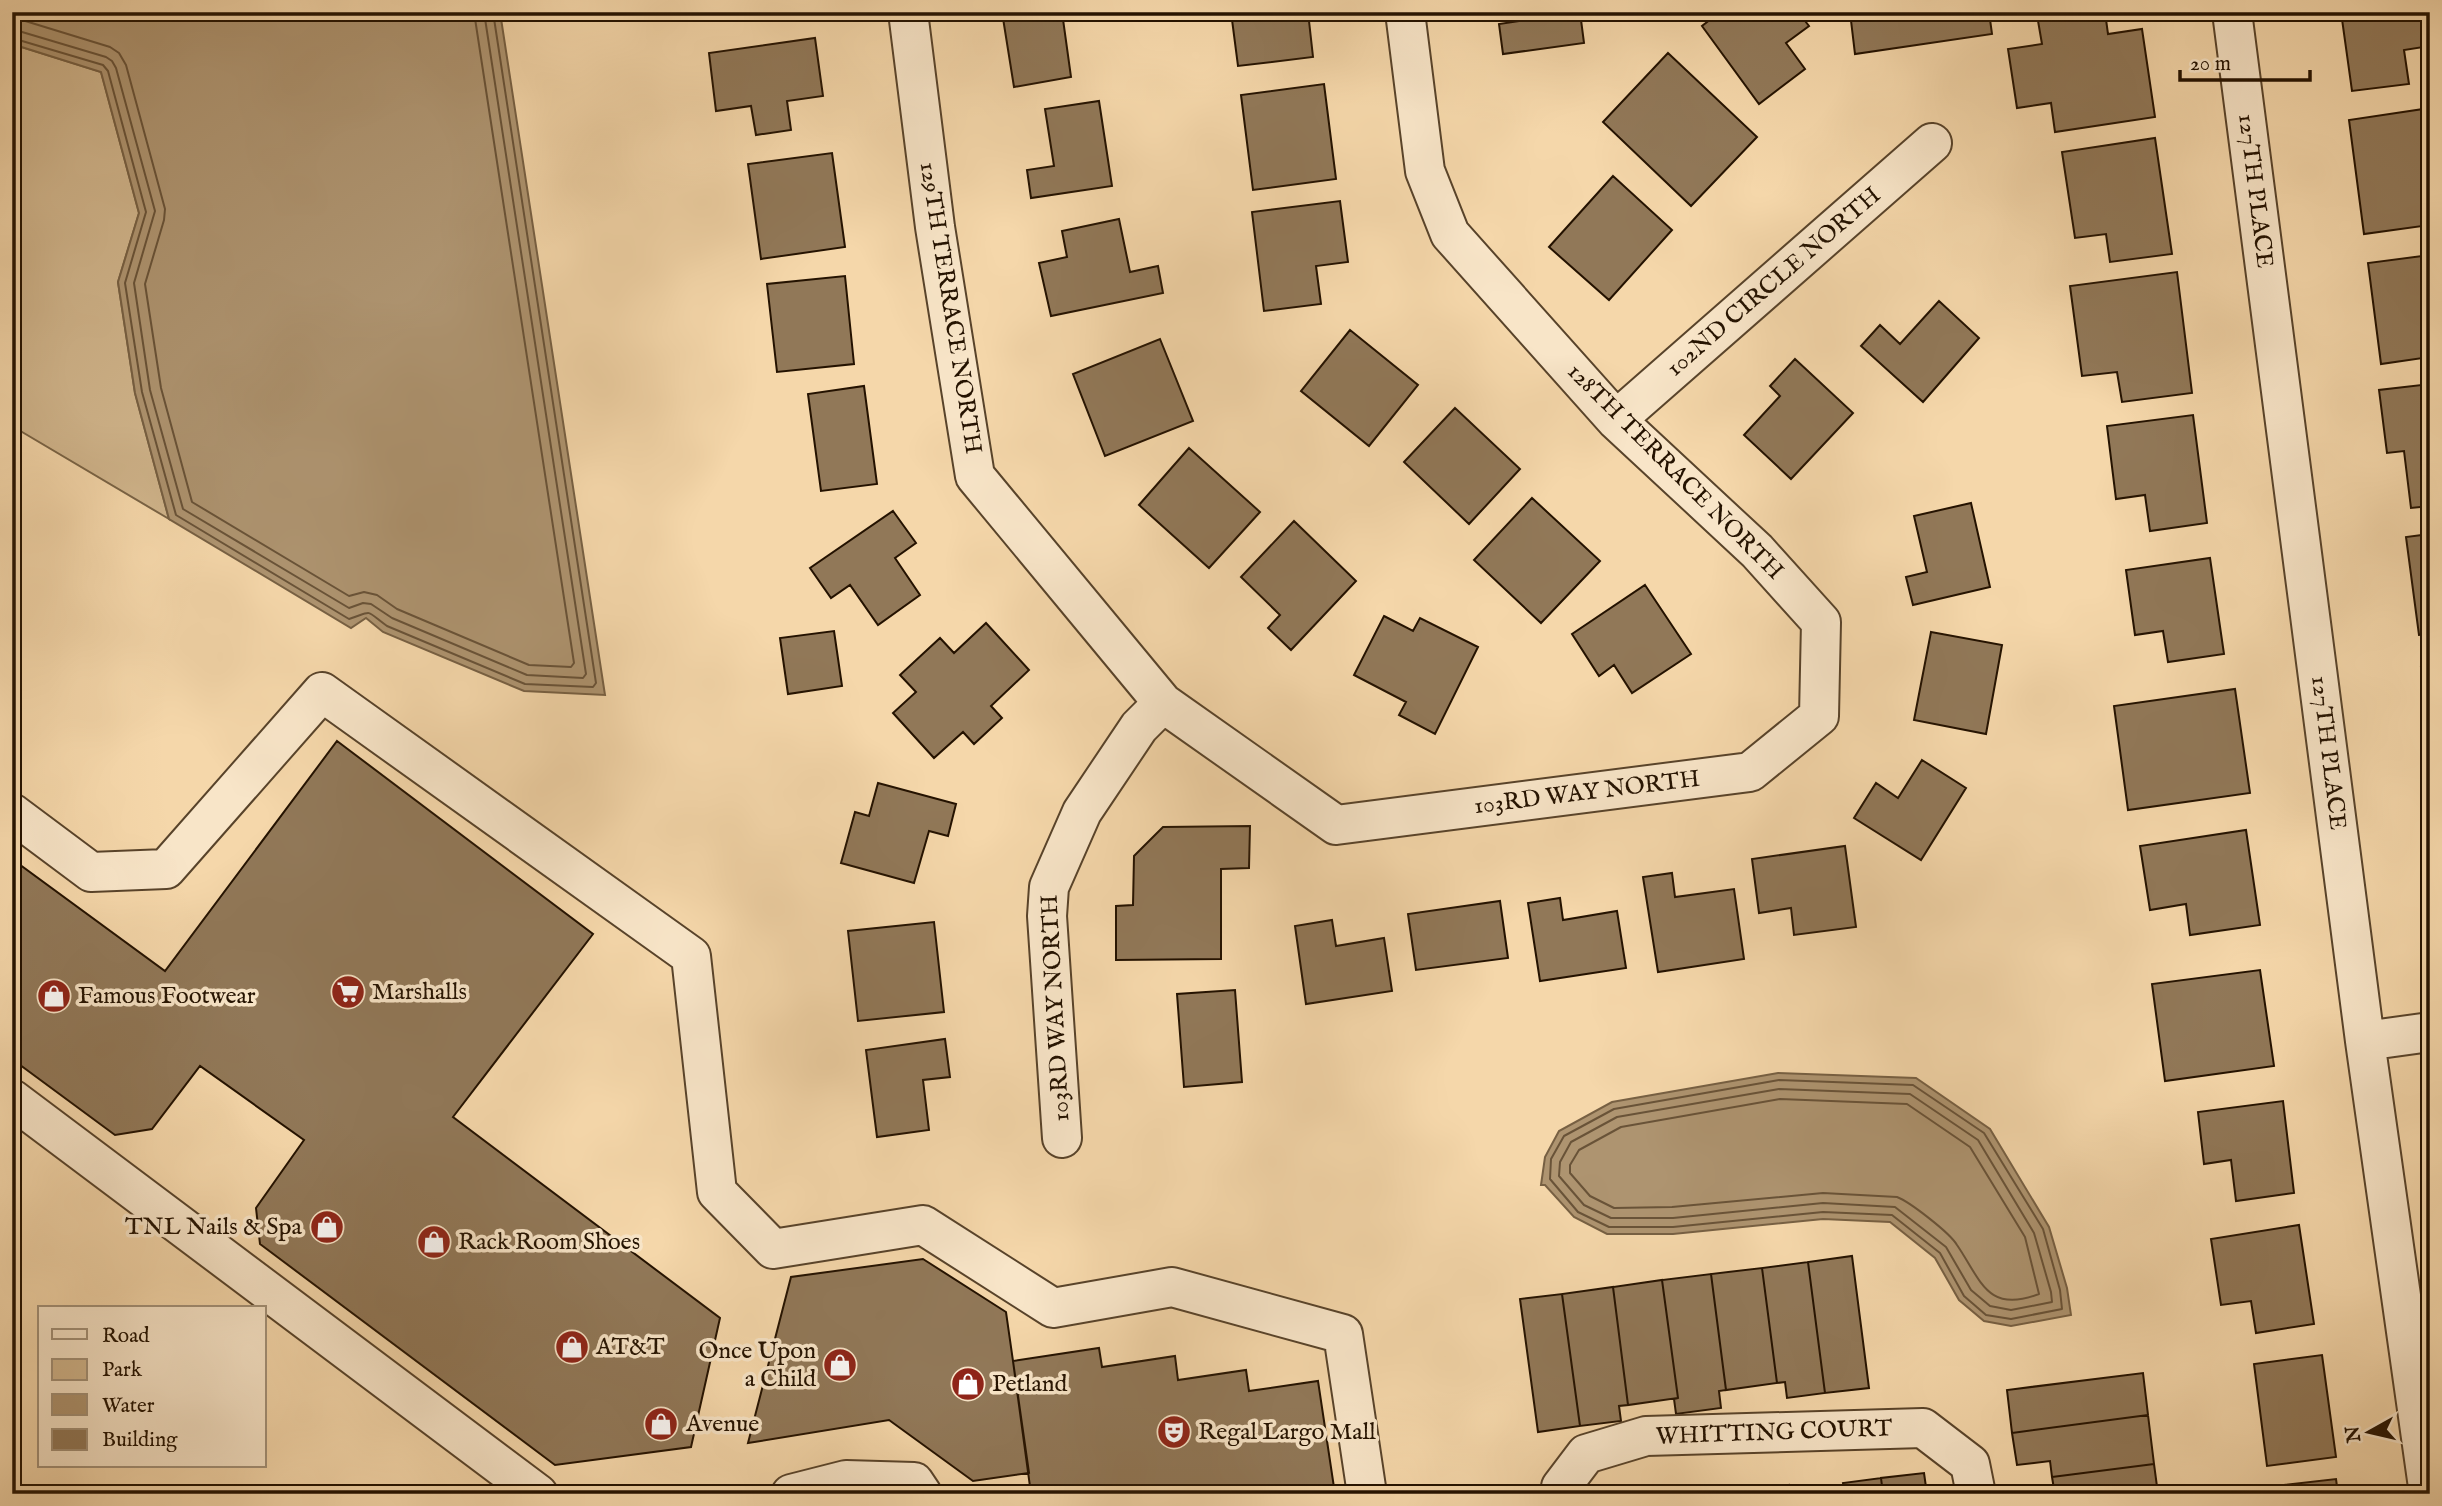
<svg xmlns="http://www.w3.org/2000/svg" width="2442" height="1506" viewBox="0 0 2442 1506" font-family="'IM FELL English',serif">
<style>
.green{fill:#d1b68d;stroke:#7a6446;stroke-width:2}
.water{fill:#ae9470;stroke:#776043;stroke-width:2}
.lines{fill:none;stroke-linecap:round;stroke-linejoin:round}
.shore{stroke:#695338;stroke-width:2}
.building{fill:#917858;stroke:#241200;stroke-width:2}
.minor-casing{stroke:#58432a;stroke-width:42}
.minor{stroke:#f8e5c8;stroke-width:38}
.labels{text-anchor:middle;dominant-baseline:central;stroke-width:7;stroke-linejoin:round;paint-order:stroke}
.street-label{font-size:24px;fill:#241200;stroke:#f8e5c8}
.poi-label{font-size:24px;fill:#241200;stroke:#f8e5c8;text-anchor:start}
</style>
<rect width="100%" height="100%" fill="#f5d7aa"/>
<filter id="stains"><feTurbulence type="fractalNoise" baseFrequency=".00286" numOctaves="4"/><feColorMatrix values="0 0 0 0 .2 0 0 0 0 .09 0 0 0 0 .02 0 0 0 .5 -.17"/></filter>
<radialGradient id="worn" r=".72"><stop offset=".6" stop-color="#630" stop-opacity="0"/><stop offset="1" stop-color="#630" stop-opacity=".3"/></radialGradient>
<!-- green -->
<path class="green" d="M 12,44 L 101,72 L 139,213 L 118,282 L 135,393 L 169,519 L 12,426 Z"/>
<!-- water -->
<path class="water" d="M 12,12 L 500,12 L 605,695 L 524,691 L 383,632 L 366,618 L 351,628 L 169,519 L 135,393 L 118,282 L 139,213 L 101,72 L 12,44 Z
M 1778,1073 L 1916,1078 L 1990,1129 L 2049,1227 L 2067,1288 L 2071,1315 L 2011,1326 L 1984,1321 L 1959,1300 L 1935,1258 L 1890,1222 L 1823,1219 L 1673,1234 L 1607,1234 L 1574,1217 L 1545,1185 L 1541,1185 L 1545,1157 L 1559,1131 L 1612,1102 Z"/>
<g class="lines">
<!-- shore -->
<path class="shore" d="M 12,18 L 22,20 L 110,47 L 119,53 L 126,65 L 165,209 L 164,220 L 145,284 L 161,388 L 192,502 L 349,596 L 364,592 L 377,595 L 397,609 L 529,665 L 571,667 L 574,663 L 474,12
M 12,29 L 106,57 L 112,61 L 116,68 L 155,211 L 134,283 L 150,390 L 183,509 L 349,608 L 363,603 L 371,604 L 392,618 L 527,675 L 583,678 L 586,674 L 484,12
M 12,38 L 103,65 L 108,71 L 146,212 L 125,283 L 142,392 L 176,515 L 349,619 C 374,611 364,609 387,626 L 525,684 L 593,687 L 596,683 L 493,12
M 1779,1080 L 1913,1085 L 1984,1133 L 2043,1229 L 2060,1290 L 2062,1309 L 2011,1319 L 1986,1315 L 1964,1296 L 1940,1253 L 1892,1215 L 1823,1212 L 1673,1227 L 1609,1227 L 1578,1212 L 1550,1179 L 1551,1159 L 1564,1136 L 1614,1109 Z
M 1779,1089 L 1910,1094 L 1978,1140 L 2034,1233 L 2051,1292 L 2052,1302 L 2011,1310 L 1990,1306 L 1971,1290 L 1946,1247 L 1895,1207 L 1823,1203 L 1673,1218 L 1611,1218 L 1584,1205 L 1559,1176 L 1560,1162 L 1571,1142 L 1617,1117 Z
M 1780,1099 L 1907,1104 L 1970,1147 L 2025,1237 L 2039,1294 C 1987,1314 1981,1280 1957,1245 C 1950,1233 1910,1202 1897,1197 L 1823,1193 L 1672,1207 L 1614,1208 L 1590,1196 L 1570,1173 L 1570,1165 L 1579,1150 L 1621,1127 Z"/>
</g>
<!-- building -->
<path class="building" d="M 760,12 L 807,12 L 761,19 Z
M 1002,12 L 1062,12 L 1071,77 L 1014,87 Z
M 1231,12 L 1308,12 L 1313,57 L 1238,66 Z
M 1525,12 L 1580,12 L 1584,43 L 1503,54 L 1499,24 L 1526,20 Z
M 1720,12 L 1798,12 L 1809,26 L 1786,43 L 1805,69 L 1759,104 L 1702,26 Z
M 1850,12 L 1989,12 L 1992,34 L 1855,54 Z
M 2054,12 L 2105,12 L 2108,34 L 2142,29 L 2155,117 L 2055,132 L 2051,103 L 2017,108 L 2008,49 L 2042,44 L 2037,15 Z
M 2341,12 L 2428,12 L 2430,46 L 2404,50 L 2409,84 L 2352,91 Z
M 815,38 L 823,96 L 787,101 L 791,130 L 756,135 L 751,106 L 716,111 L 709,53 Z
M 1668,53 L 1757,137 L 1691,206 L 1603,122 Z
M 1324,84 L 1336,179 L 1253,190 L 1241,95 Z
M 1099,101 L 1112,186 L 1031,198 L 1027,170 L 1054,166 L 1045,109 Z
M 2430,108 L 2430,225 L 2364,234 L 2349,120 Z
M 2155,138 L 2172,254 L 2110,262 L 2106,234 L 2075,238 L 2062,152 Z
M 832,153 L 845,247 L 761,259 L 748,164 Z
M 1613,176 L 1672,230 L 1609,300 L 1549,247 Z
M 1340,201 L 1348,262 L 1316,266 L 1321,304 L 1264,311 L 1252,212 Z
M 1119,219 L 1130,272 L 1158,266 L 1163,293 L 1051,316 L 1039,263 L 1067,257 L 1062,231 Z
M 2430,255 L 2430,357 L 2381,364 L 2368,263 Z
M 2177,272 L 2192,393 L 2122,402 L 2117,372 L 2082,376 L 2070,286 Z
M 845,276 L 854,364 L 777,372 L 767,284 Z
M 1939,301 L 1979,338 L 1923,402 L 1861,346 L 1880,325 L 1900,344 Z
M 1350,330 L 1418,385 L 1369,446 L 1301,391 Z
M 1160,339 L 1193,421 L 1105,456 L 1073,374 Z
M 1795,359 L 1853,413 L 1791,479 L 1744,435 L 1780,396 L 1770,386 Z
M 2430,384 L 2430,506 L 2411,508 L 2404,451 L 2387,453 L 2379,390 Z
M 864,386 L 877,484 L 821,491 L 808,394 Z
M 1455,408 L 1520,469 L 1469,524 L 1404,462 Z
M 2193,415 L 2207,523 L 2150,531 L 2145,495 L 2116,499 L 2107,426 Z
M 1189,448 L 1260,512 L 1209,568 L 1139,505 Z
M 1532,498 L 1600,561 L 1541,623 L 1474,560 Z
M 1971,503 L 1990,587 L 1913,605 L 1906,577 L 1927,572 L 1914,516 Z
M 893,511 L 916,543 L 895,558 L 920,595 L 878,625 L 850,585 L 831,598 L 810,568 Z
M 1294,521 L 1356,581 L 1291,650 L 1268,628 L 1280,615 L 1241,577 Z
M 2430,534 L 2430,634 L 2419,635 L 2406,537 Z
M 2210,558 L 2224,654 L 2168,662 L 2163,631 L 2135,635 L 2126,570 Z
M 1645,585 L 1691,654 L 1632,693 L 1614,665 L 1599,676 L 1572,634 Z
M 1384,616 L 1413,631 L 1420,618 L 1478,647 L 1435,734 L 1399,715 L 1406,702 L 1354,675 Z
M 986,623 L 1029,670 L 991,706 L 1002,718 L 974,744 L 963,732 L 934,758 L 893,713 L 916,692 L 900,675 L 940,638 L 954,653 Z
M 834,631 L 842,686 L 788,694 L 780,638 Z
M 1931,632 L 2002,645 L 1986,734 L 1914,720 Z
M 2430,666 L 2430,732 L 2421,667 Z
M 2235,689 L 2250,793 L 2128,810 L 2114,706 Z
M 337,741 L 593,934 L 453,1117 L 720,1318 L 691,1447 L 555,1465 L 260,1244 L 256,1208 L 304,1140 L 200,1066 L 152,1129 L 115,1135 L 12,1059 L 12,859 L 165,971 Z
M 1922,760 L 1966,788 L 1921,860 L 1854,818 L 1876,783 L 1898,798 Z
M 878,783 L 956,804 L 948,836 L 929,831 L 914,883 L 841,863 L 855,812 L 869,816 Z
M 1250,826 L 1249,868 L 1221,869 L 1221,959 L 1116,960 L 1116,906 L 1133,905 L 1134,856 L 1163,827 Z
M 2246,830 L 2260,925 L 2190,935 L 2186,904 L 2150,910 L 2140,846 Z
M 1845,846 L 1856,927 L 1794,935 L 1791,908 L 1759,913 L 1752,859 Z
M 1672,873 L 1675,897 L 1734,889 L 1744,959 L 1658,972 L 1643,877 Z
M 1560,898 L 1563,920 L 1617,911 L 1626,968 L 1540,981 L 1528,903 Z
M 1500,901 L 1508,958 L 1416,970 L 1408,914 Z
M 1332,920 L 1336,946 L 1384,938 L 1392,991 L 1306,1004 L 1295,926 Z
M 934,922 L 944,1012 L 858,1021 L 848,931 Z
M 2260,970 L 2274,1066 L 2165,1081 L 2152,984 Z
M 1235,990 L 1242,1082 L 1184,1087 L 1177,994 Z
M 945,1039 L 950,1077 L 923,1080 L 929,1130 L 877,1137 L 866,1050 Z
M 2283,1101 L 2294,1193 L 2236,1201 L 2231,1160 L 2204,1164 L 2198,1112 Z
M 2299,1225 L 2314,1324 L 2256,1333 L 2251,1301 L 2221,1305 L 2211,1239 Z
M 1852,1256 L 1869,1388 L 1825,1393 L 1808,1262 Z
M 923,1259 L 1006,1312 L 1029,1473 L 973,1481 L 889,1420 L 748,1443 L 791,1277 Z
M 1808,1262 L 1825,1393 L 1787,1398 L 1785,1382 L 1777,1383 L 1762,1268 Z
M 1762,1268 L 1777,1383 L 1726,1390 L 1711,1274 Z
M 1711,1274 L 1726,1390 L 1719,1391 L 1721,1408 L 1676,1414 L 1674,1399 L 1678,1398 L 1662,1280 Z
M 1662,1280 L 1678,1398 L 1628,1405 L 1613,1287 Z
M 1613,1287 L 1628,1405 L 1619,1406 L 1621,1421 L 1580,1426 L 1562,1294 Z
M 1562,1294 L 1580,1426 L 1538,1432 L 1520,1299 Z
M 1099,1348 L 1102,1367 L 1175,1356 L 1178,1380 L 1246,1370 L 1249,1391 L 1318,1381 L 1335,1494 L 1031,1494 L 1013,1361 Z
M 2322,1355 L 2336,1457 L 2267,1466 L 2254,1364 Z
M 2143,1373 L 2148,1415 L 2012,1433 L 2007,1390 Z
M 2148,1415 L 2154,1464 L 2052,1477 L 2050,1461 L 2017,1465 L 2012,1433 Z
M 2154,1464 L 2158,1494 L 2019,1494 L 2054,1489 L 2052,1477 Z
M 1924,1473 L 1927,1494 L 1883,1494 L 1881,1478 Z
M 1881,1478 L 1883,1494 L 1845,1494 L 1843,1483 Z
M 2336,1479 L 2338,1494 L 2242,1494 L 2242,1490 Z
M 1789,1485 L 1790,1494 L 1744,1494 L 1744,1491 Z"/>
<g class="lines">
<!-- minor casing -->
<g class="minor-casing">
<path id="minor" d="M 908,12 L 935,227 L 975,476 L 1163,703 L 1336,825 L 1750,772 L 1819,716 L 1821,622 L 1757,551 L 1616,420 L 1450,234 L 1425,171 L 1405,12
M 2232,12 L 2365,1041 L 2429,1494
M 1616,420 L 1932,143
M 12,813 L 91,872 L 166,869 L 322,692 L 691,956 L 717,1192 L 773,1249 L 923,1225 L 1053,1308 L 1172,1287 L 1343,1334 L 1367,1494
M 2365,1041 L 2430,1032
M 12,1099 L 538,1494
M 1062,1138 L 1047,916 L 1049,887 L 1082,812 L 1139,727 L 1163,703
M 791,1494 L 846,1480 L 914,1482 L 922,1494
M 1561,1494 L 1561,1487 L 1586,1454 L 1646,1436 L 1923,1428 L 1970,1464 L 1976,1494"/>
</g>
<!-- minor -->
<use href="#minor" class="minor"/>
</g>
<!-- icons -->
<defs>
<g id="supermarket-disc" transform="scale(1.75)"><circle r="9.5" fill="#8f2418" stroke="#f8e5c8"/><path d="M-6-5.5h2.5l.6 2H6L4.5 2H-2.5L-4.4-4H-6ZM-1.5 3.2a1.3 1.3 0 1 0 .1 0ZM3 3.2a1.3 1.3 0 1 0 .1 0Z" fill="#fff"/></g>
<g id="shop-disc" transform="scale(1.75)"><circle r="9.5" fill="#8f2418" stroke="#f8e5c8"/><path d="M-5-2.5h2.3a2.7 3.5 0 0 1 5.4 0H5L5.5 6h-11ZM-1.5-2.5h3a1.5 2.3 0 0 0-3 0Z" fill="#fff"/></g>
<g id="theatre-disc" transform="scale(1.75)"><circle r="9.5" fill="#8f2418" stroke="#f8e5c8"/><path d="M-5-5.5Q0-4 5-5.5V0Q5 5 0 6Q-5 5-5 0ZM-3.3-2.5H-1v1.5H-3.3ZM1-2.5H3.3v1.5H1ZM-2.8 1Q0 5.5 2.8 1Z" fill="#fff"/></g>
</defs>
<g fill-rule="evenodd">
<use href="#supermarket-disc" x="348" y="992"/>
<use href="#shop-disc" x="54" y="996"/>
<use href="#shop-disc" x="327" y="1227"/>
<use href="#shop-disc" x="434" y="1242"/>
<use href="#shop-disc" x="572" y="1347"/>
<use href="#shop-disc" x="840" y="1365"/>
<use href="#shop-disc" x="968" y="1384"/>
<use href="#shop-disc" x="661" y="1424"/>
<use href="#theatre-disc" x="1174" y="1432"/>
</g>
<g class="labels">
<!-- street labels -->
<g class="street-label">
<text transform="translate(2255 191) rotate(83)">127TH PLACE</text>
<text transform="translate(1774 282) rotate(-41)">102ND CIRCLE NORTH</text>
<text transform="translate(950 308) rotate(81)">129TH TERRACE NORTH</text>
<text transform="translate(1675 472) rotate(45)">128TH TERRACE NORTH</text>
<text transform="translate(2328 753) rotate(83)">127TH PLACE</text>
<text transform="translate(1587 793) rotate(-7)">103RD WAY NORTH</text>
<text transform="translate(1056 1008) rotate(-93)">103RD WAY NORTH</text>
<text transform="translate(1774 1433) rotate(-2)">WHITTING COURT</text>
</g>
<!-- poi labels -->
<g class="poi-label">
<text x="372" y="992">Marshalls</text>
<text x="78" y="996">Famous Footwear</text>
<text x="302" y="1227" text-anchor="end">TNL Nails &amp; Spa</text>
<text x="458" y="1242">Rack Room Shoes</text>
<text x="596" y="1347">AT&amp;T</text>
<text x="816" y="1351" text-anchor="end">Once Upon<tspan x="816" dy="28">a Child</tspan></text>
<text x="992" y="1384">Petland</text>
<text x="686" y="1424">Avenue</text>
<text x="1198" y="1432">Regal Largo Mall</text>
</g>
</g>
<!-- margin -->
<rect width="2442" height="1506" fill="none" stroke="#f5d7aa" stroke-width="42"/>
<rect x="14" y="14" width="2414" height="1478" fill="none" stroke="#241200" stroke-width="3.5"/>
<rect x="21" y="21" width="2400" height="1464" fill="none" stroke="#241200" stroke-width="2"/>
<!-- legend -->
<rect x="38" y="1306" width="228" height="161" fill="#f8e5c8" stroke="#a39178" stroke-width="2"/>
<rect x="52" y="1329" width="35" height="10" fill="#f8e5c8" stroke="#a39178" stroke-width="2"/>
<text x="102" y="1342" font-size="21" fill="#241200">Road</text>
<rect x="52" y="1359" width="35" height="21" fill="#d1b68d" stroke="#a39178" stroke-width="2"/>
<text x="102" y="1376" font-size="21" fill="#241200">Park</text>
<rect x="52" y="1394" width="35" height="21" fill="#ae9470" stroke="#a39178" stroke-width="2"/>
<text x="102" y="1412" font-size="21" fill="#241200">Water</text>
<rect x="52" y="1429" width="35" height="21" fill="#917858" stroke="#a39178" stroke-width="2"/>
<text x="102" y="1446" font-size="21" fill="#241200">Building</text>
<!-- north arrow -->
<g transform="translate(2369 1432) rotate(262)" stroke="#f8e5c8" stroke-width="5" paint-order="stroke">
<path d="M0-5L12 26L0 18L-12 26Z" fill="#241200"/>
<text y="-10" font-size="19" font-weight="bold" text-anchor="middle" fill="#241200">N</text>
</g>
<!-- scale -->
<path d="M2180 70v10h130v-10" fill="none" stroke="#241200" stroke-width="3.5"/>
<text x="2190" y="70" font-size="21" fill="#241200" stroke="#f8e5c8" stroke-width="5" paint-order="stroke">20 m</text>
<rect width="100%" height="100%" filter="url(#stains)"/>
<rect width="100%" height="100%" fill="url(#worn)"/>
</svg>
